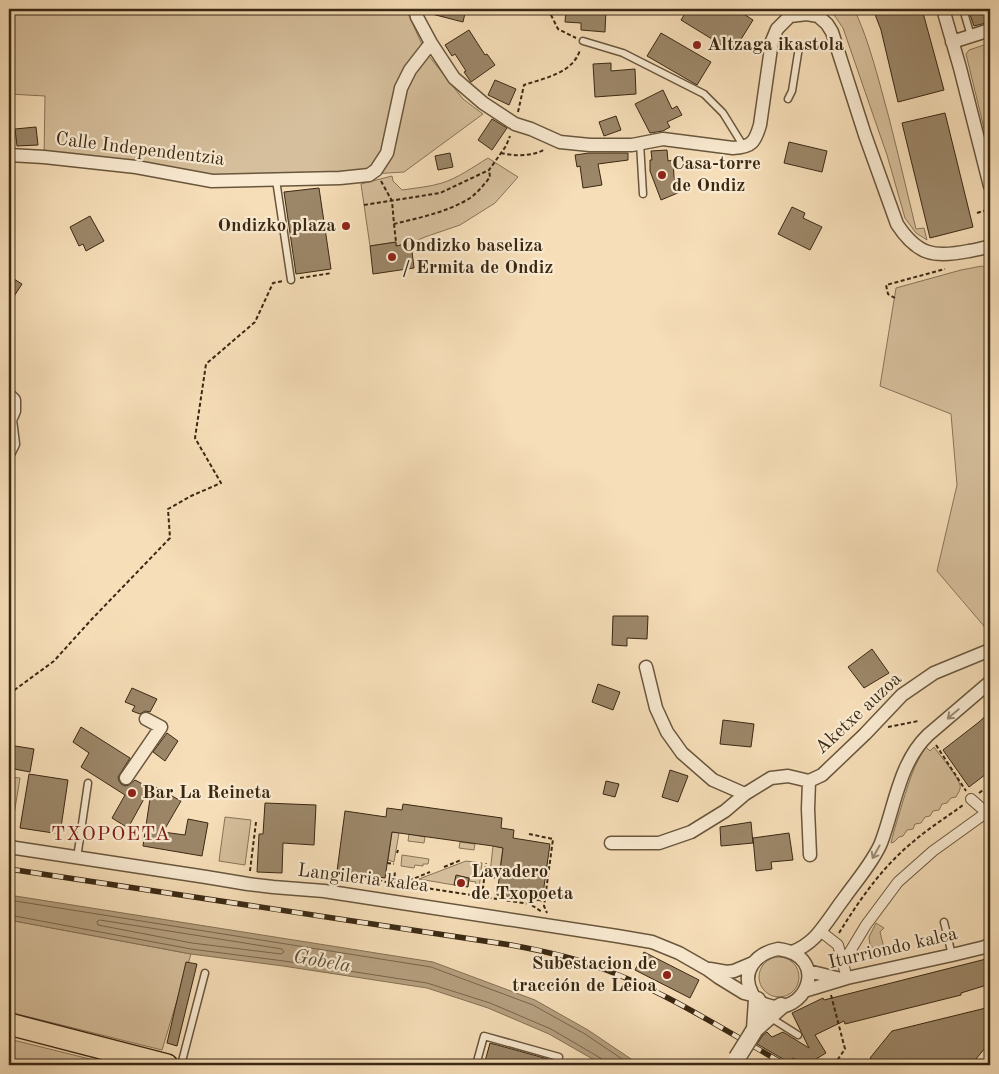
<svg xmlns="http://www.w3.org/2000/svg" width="999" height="1074" viewBox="0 0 999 1074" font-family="'Old Standard TT',serif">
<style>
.green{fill:#d6bf9c;stroke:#887458}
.water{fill:#b6a080;stroke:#847054}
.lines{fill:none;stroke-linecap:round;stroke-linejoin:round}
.shore{stroke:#78644a;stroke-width:1}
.building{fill:#9c8769;stroke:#3a2813}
.service-casing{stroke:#69563c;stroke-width:9}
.pedestrian-casing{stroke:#69563c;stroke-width:12}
.minor-casing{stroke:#69563c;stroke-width:15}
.tertiary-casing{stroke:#69563c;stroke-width:19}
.primary-casing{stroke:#3a2813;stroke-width:24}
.path{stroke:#3a2813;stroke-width:2;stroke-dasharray:4 2.5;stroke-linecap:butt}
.service{stroke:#f9ead1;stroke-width:6}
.pedestrian{stroke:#f9ead1;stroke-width:10}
.minor{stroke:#f9ead1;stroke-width:12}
.tertiary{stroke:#f9ead1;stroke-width:16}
.primary{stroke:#f6deb8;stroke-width:21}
.rail-casing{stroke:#3a2813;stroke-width:5.5}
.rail{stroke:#f9ead1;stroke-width:4;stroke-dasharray:11;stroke-linecap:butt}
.tertiary-bridge-casing{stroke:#69563c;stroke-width:19;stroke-linecap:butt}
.tertiary-bridge{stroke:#f9ead1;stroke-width:16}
.oneway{stroke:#9a8972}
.poi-dot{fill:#8f2418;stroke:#f9ead1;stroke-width:2}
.labels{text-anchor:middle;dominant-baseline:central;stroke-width:4.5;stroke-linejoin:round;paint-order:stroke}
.poi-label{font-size:19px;font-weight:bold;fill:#3a2813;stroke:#f9ead1;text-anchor:start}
.street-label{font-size:19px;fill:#3a2813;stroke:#f9ead1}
.neighbourhood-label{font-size:20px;letter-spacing:1px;fill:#7a1f14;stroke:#f9ead1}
.water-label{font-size:20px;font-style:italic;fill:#5f4c34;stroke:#f9ead1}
</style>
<rect width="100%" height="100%" fill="#f6deb8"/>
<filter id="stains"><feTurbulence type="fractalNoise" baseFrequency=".004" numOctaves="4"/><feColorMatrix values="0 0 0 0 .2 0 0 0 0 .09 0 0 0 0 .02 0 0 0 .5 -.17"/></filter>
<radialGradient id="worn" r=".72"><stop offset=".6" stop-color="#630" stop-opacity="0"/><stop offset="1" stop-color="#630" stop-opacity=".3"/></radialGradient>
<!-- green -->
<path class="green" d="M 9,9 L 406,9 L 425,51 L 463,99 L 483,114 L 404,172 L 276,180 L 212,181 L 44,157 L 45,96 L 9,94 Z
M 827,9 L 854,9 C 865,32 872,56 879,81 C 893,130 904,180 916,229 L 924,228 L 927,240 L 916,233 L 905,218 L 887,155 L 843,28 C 838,21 834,13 827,9 Z
M 990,43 L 990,153 L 966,54 L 969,50 Z
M 488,158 L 518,177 L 495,203 L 460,225 L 425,237 L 411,243 L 396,246 L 396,242 L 370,246 L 361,184 L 392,176 L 393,181 L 402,190 C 415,188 429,187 442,183 C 458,178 473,167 488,158 Z
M 982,266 L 990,271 L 990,632 L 989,632 L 937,571 L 957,485 L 951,414 L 880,386 L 896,288 L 961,270 Z
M 926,747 L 930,751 L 934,747 C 941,757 957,775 960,785 C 961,790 958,793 956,797 L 951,798 L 947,803 L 942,804 L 939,810 L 933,811 L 930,816 L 925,817 L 921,823 L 915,824 L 913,829 L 907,830 L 903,836 L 899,837 L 894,842 L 891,843 C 894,829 899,815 903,801 C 909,782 914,764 926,747 Z
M 9,777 L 20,778 L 12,827 L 9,826 Z
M 225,817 L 251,820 L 245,865 L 219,861 Z
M 392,832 L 399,833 L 394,862 L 388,860 Z
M 409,834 L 425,837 L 424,843 L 408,841 Z
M 460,842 L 475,844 L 474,850 L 459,848 Z
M 493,846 L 503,848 L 499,874 L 490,873 Z
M 402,855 L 429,859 L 428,864 L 423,864 L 423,866 L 415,865 L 414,868 L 401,866 Z
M 466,861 L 482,863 L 479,889 L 475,888 L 476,882 L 469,881 L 469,878 L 456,876 L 454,885 L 419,879 Z
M 9,920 L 191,954 L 162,1050 L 9,1012 Z
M 876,923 L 884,928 L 880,932 L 884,948 L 875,949 L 870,945 L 869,937 Z
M759 977a20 20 0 1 1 40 0a20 20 0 1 1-40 0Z
M 9,1039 L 114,1065 L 9,1065 Z"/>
<!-- water -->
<path class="water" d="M 9,895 L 433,962 L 535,1000 L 588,1030 L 640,1065 L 603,1065 L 549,1034 L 488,1008 L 427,988 L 283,966 L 191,954 L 9,920 Z"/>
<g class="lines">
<!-- shore -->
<path class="shore" d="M 9,900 L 431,967 L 533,1005 L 585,1034 L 631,1065
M 9,915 L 191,949 L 284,961 L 427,983 L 490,1003 L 551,1029 L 602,1059 L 604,1062 L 605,1065
M 100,920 L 282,949 L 284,952 L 281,954 L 192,943 L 98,925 L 97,922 Z"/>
</g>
<!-- building -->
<path class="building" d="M 423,9 L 466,9 L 463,22 L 424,12 Z
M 566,9 L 606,9 L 605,32 L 581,30 L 581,23 L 565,22 Z
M 688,9 L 736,9 L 753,20 L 733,52 L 681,20 Z
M 873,9 L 922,9 L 944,90 L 898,102 L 881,30 Z
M 968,9 L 990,9 L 990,22 L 974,26 Z
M 469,30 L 485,55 L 487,54 L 495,65 L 471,82 L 464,72 L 466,71 L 455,54 L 452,56 L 445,45 Z
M 661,33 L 711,62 L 697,85 L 647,56 Z
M 611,63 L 611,71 L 635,69 L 636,94 L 595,97 L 593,64 Z
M 495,80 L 516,89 L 509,105 L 488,95 Z
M 663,90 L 672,109 L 677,106 L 682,115 L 667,122 L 670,127 L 663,131 L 650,133 L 635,104 Z
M 945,113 L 973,227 L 930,238 L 902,123 Z
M 616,116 L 621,130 L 604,136 L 599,122 Z
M 492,119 L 507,128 L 492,150 L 478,140 Z
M 36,127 L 38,145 L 17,146 L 15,129 Z
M 789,142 L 827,151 L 822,172 L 784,163 Z
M 667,150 L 668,161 L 673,160 L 674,177 L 680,192 L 661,200 L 650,171 L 650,160 L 652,160 L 651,151 Z
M 450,153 L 453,167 L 438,170 L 435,156 Z
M 589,153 L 628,153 L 628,160 L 598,164 L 602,185 L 583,188 L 580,166 L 577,167 L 575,155 Z
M 319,188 L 331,269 L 296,274 L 284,192 Z
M 792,207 L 805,213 L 803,218 L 822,227 L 810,250 L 778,234 Z
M 90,216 L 104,241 L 86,251 L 83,244 L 79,246 L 70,227 Z
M 396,242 L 396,246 L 411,243 L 414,268 L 373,274 L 370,246 Z
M 9,276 L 22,284 L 9,304 Z
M 613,616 L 648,616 L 647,639 L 627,638 L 627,646 L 612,645 Z
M 872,649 L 889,673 L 864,688 L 848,667 Z
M 598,684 L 620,692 L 613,710 L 592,702 Z
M 132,688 L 157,699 L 150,712 L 145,711 L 140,714 L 132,711 L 135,706 L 125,702 Z
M 990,712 L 990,771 L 969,787 L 943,750 L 979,722 Z
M 723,720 L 754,724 L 751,747 L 720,744 Z
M 81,727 L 130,758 L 118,777 L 119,781 L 121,784 L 125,786 L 129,785 L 135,780 L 150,788 L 128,828 L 112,818 L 125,795 L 81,767 L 89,753 L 73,742 Z
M 167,733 L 178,741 L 165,761 L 153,752 Z
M 9,745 L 34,749 L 30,772 L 9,768 Z
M 670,770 L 688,776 L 678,802 L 662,797 Z
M 29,774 L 68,780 L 60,834 L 20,828 Z
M 606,781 L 619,784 L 615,797 L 603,794 Z
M 152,785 L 181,801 L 163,832 L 185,835 L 188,819 L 208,823 L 202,856 L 143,846 Z
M 265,803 L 316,805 L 314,845 L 283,843 L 282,873 L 257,872 L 259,834 L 263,834 Z
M 403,804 L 502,818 L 501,828 L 514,830 L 513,838 L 550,844 L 542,901 L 497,895 L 503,848 L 493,846 L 392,832 L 385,878 L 337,871 L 345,811 L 386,817 L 387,808 L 402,810 Z
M 751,822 L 753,843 L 721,846 L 720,827 Z
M 789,833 L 793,860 L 771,862 L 772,869 L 756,871 L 753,838 Z
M 456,875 L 469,878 L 468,887 L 454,885 Z
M 644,952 L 699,980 L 690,998 L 635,970 Z
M 990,958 L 990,984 L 961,993 L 961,995 L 845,1024 L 844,1021 L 815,1035 L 826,1053 L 806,1065 L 793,1058 L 790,1063 L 757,1044 L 763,1035 L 767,1032 L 772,1037 L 783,1032 L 809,1048 L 792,1013 L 823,998 L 824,1000 Z
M 186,962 L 197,964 L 177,1046 L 167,1043 Z
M 990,1007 L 990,1042 L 971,1065 L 883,1065 L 870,1058 L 892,1031 Z
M 490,1043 L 548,1059 L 546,1065 L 484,1065 Z"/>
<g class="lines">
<!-- service casing -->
<g class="service-casing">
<path id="service" d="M 963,9 L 971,36
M 583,41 L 623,53 L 704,94 L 723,113 L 744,147
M 788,99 L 792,91 L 799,47
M 640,143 L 643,194
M 276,180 L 291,280
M 77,858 L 88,783
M 944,922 L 952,955
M 771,1018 L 798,1035
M 181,1065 L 205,973
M 476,1065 L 484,1036 L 559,1057 L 557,1065"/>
</g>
<!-- pedestrian casing -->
<g class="pedestrian-casing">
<path id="pedestrian" d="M 971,799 L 987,813 L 990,818
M 824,934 L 838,945 L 843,963
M 845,971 L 843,963 L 866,925 L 898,882 L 933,851 L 990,810"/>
</g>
<!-- minor casing -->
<g class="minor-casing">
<path id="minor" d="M 415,9 L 417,17 L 431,43 L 454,78 L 483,103 L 515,124 L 531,129 L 560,142 L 590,145 L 632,145 L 663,139 L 733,148 C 752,147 755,142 760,125 L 772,41 L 777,29 L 790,16 L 807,14 L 818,16 L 827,24 L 832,32 L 865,135 L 897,224 C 917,255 934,258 969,251 C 976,250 982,248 989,247
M 943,9 L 960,68 L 990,186
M 952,42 L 990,30
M 9,155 L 44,157 L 136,167 L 212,181 L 340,178 L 369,175 L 376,170 L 387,153 L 401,88 L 410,70 L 431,43
M 9,395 L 14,400 L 14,411 L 10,420 L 13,444 L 9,452
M 646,667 L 656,708 L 667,732 L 682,753 L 713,780 L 745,794
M 126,778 L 161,727 L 146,719
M 809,781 L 808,809 L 810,855
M 611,843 L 659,843 L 691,832 L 725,811 L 745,794 L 771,778 L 788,776 L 809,781 L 822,775 L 865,734 L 902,695 L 934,673 L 990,650
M 9,847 L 206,877 L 248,884 L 273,887 L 324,891 L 617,936 L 652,942 L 679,953 L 707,969 L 718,977 L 744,993 L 752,995
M 778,949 C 832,956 805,1018 767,1005 C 761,1003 754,999 752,993 C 740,971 757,953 778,949 Z
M 792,952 C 800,949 809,943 815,937 C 826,925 835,910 845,897 C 857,880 873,862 881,843 C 895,806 899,763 928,735 L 990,682
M 710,969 L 727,972 L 734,971 L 753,963
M 808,971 L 841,979
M 804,991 L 847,978 L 952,955 L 985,947 L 990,944"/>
</g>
<!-- tertiary casing -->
<g class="tertiary-casing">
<path id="tertiary" d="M 755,1029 L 757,1000
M 752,1034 L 755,1029 L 781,1006"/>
</g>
<!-- primary casing -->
<g class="primary-casing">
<path id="primary" d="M 9,1024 L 167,1065"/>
</g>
<!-- path -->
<path class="path" d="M 548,9 L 558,29 L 576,38
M 518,112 L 524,85 C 545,78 573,73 580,50
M 501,153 C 514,156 533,157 545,149
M 381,181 L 392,201 L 394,224 C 418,218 443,213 465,201 C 475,196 483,186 490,177 L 489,170
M 364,205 L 440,193 L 489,170 L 506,146 L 510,136
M 977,213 L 990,209
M 394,224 L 396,242
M 300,278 L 332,273
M 895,298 L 888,294 L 886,285 L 945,269
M 9,694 L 54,661 L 91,620 L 170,538 L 168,509 L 191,496 L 221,483 L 195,438 L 206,364 L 255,322 L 273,283 L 283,281
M 888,727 L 918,721
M 936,745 L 966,791
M 9,786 L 14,787 L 9,827
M 979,793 L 990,785
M 529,834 L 553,839 L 544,906 L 547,913
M 397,853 L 398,850
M 387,863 L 394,864
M 444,867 L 461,860
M 250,871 L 256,822
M 301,876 L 319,873 L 328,873 L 530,904 L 542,912
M 485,876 L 499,878
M 394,883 L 395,871
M 403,883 L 430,872
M 482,896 L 486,863
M 839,933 C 860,899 883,866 914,841 C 929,828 947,817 963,805
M 831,995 L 845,1049 L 834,1065"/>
<!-- service -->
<use href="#service" class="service"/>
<!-- pedestrian -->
<use href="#pedestrian" class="pedestrian"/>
<!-- minor -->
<use href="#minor" class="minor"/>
<!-- tertiary -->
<use href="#tertiary" class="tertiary"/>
<!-- primary -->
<use href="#primary" class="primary"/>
<!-- rail casing -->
<g class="rail-casing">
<path id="rail" d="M 9,869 L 511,945 C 538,950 564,955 589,964 C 659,987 722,1029 786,1065"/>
</g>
<!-- rail -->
<use href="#rail" class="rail"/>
<!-- tertiary-bridge casing -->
<g class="tertiary-bridge-casing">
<path id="tertiary-bridge" d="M 737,1058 L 752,1034"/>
</g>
<!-- tertiary-bridge -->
<use href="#tertiary-bridge" class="tertiary-bridge"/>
</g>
<!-- one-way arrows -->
<defs><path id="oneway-shaft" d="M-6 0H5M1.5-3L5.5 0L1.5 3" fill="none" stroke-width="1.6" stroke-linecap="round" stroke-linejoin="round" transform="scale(1.25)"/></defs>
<g class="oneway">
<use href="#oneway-shaft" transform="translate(953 714) rotate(140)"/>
<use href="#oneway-shaft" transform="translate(876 852) rotate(119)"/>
</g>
<!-- markers -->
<g class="poi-dot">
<circle cx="697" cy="45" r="5"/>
<circle cx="662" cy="175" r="5"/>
<circle cx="346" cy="226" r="5"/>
<circle cx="392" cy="257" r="5"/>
<circle cx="132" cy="793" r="5"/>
<circle cx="461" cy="883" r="5"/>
<circle cx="667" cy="975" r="5"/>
</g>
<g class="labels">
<!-- poi labels -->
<g class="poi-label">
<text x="707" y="45">Altzaga ikastola</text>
<text x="672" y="164">Casa-torre<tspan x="672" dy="22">de Ondiz</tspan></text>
<text x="336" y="226" text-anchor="end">Ondizko plaza</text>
<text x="402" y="246">Ondizko baseliza<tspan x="402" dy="22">/ Ermita de Ondiz</tspan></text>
<text x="142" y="793">Bar La Reineta</text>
<text x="471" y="872">Lavadero<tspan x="471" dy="22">de Txopoeta</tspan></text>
<text x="657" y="964" text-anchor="end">Subestacion de<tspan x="657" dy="22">tracción de Leioa</tspan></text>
</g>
<!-- street labels -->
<g class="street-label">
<text transform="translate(140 150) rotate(7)">Calle Independentzia</text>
<text transform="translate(859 714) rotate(-43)">Aketxe auzoa</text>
<text transform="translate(363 879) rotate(7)">Langileria kalea</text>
<text transform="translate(893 949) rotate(-13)">Iturriondo kalea</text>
</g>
<!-- neighbourhood labels -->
<g class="neighbourhood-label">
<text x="111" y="835">TXOPOETA</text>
</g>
<!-- water labels -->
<g class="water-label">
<text transform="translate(322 962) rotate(10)">Gobela</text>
</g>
</g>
<!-- margin -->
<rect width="999" height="1074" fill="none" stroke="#f6deb8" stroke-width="30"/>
<rect x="10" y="10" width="979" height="1054" fill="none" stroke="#3a2813" stroke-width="2.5"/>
<rect x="15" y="15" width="969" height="1044" fill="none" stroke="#3a2813"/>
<rect width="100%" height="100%" filter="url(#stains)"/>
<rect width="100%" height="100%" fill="url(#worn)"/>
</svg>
